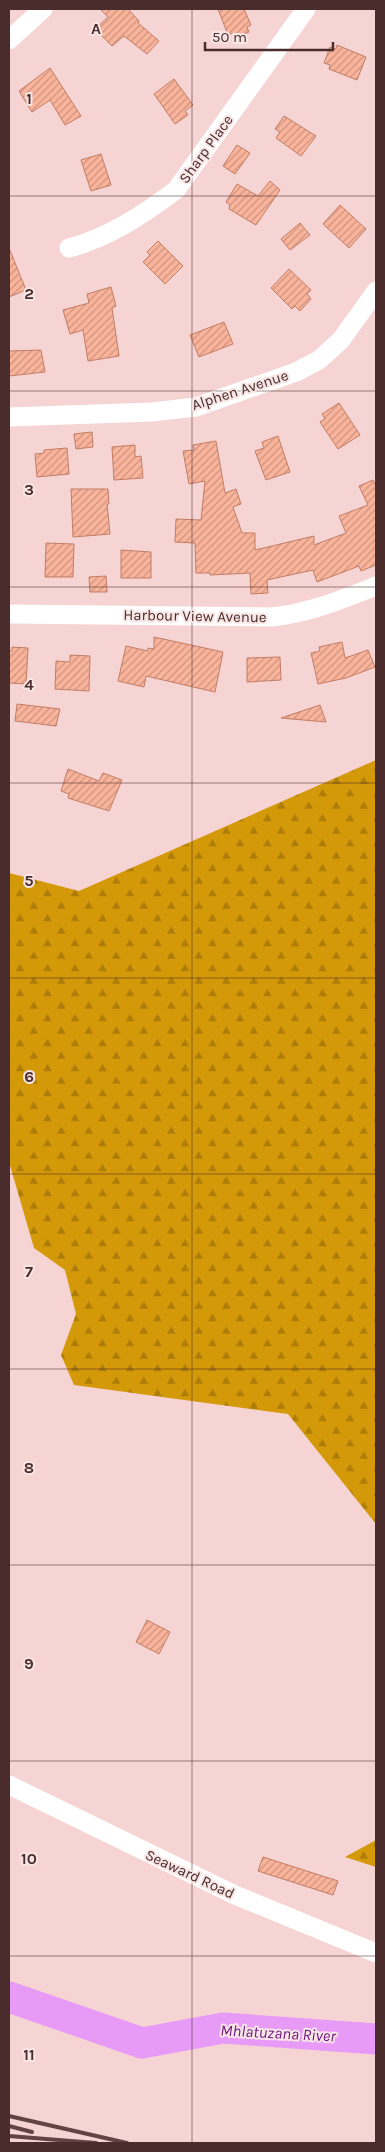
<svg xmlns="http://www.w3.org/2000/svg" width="385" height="2152" viewBox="0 0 385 2152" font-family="Karla,sans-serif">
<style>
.forest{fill:url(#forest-firs)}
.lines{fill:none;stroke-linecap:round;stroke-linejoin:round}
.river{stroke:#e79bf6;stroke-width:31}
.building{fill:url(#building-hatch);stroke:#c27d65}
.minor{stroke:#fff;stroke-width:19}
.rail{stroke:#634444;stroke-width:4}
.grid{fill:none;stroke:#4b2c2c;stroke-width:1;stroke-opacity:0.55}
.labels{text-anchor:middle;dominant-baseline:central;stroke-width:4;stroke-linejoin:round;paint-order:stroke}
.street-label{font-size:15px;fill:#4b2c2c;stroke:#f7e6e5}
.water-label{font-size:16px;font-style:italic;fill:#731684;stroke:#f7e6e5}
.grid-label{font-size:16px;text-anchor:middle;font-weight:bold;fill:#4b2c2c;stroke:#f7e6e5;stroke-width:4;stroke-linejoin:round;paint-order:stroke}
</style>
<defs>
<pattern id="forest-firs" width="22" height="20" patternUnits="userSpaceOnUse" patternTransform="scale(1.25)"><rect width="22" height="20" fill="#d49908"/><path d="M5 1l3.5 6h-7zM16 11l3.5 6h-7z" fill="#ae7d09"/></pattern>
<pattern id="building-hatch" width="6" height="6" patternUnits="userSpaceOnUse" patternTransform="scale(1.25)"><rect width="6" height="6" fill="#fab49b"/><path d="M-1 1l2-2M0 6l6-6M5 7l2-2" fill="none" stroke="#cc937f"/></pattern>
</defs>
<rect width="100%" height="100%" fill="#f6d4d3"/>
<!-- forest -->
<path class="forest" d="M 376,760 L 376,1524 L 288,1414 L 74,1385 L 61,1355 L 76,1314 L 65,1270 L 34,1248 L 9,1162 L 9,873 L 79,891 Z
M 376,1840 L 376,1867 L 345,1857 Z"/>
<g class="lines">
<!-- river -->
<path class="river" d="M 9,1997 L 142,2043 L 223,2028 L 376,2039"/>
</g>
<!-- building -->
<path class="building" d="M 100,9 L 128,9 L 139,21 L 138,23 L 159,41 L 147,54 L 124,36 L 112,46 L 95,29 L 108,17 Z
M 218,9 L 244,9 L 251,25 L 247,27 L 249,32 L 235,38 L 233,33 L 228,35 Z
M 337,45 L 366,57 L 357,80 L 329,69 L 330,65 L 324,63 L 330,47 L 336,49 Z
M 50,68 L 81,116 L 65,125 L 50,100 L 32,112 L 19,91 Z
M 174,79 L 193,105 L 185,111 L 188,115 L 175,124 L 154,94 Z
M 284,116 L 316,136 L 301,156 L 276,138 L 280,132 L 275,129 Z
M 237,145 L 250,153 L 235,174 L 223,166 Z
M 101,154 L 111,185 L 91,191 L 81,160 Z
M 270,181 L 280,190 L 256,225 L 229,209 L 230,205 L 226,202 L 237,184 L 258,196 Z
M 340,205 L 366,229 L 349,248 L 323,224 Z
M 300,223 L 310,235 L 290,250 L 281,239 Z
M 158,241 L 183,266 L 165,284 L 143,262 L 150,255 L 147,252 Z
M 9,248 L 26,290 L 9,297 Z
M 289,269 L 311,290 L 307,294 L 311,299 L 300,311 L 295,306 L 292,309 L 271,288 Z
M 111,287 L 116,306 L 112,308 L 119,356 L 88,361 L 83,330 L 70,334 L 63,310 L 89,303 L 87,294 Z
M 224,322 L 233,344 L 199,357 L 190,335 Z
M 41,350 L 45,372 L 9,376 L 9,351 Z
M 339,403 L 360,435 L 338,449 L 320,422 L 325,419 L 322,414 Z
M 92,432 L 93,447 L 76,449 L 74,434 Z
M 278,436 L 290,472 L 266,480 L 255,451 L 264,448 L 262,442 Z
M 216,441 L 225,493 L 236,489 L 241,504 L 233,507 L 242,533 L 255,533 L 255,550 L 314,536 L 314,545 L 346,533 L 339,516 L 368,505 L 359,486 L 373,480 L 376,487 L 376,565 L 361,571 L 359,566 L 317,582 L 313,570 L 267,580 L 268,593 L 251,594 L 250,573 L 210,575 L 210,573 L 196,573 L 195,543 L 175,542 L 176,519 L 201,520 L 205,481 L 189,484 L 183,451 L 194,450 L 193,445 Z
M 135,445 L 135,457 L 141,456 L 143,478 L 114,480 L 112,447 Z
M 67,448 L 69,474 L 37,477 L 35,454 L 44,453 L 44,450 Z
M 71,489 L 108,489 L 109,504 L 107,504 L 110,534 L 73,537 Z
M 46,543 L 74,544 L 73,577 L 45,577 Z
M 121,550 L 151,552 L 151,578 L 121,578 Z
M 106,576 L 107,592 L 90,592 L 89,577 Z
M 154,637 L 223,652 L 215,692 L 146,676 L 144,687 L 118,681 L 126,646 L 148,651 L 148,648 L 154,649 Z
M 342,642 L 345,658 L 368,650 L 375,667 L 346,678 L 318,684 L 311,653 L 320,651 L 319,647 Z
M 12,647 L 28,648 L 26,684 L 9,683 L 9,651 L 12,651 Z
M 70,655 L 90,656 L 89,691 L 55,689 L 56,661 L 70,662 Z
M 280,657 L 281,680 L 247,682 L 247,658 Z
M 17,704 L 60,709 L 56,726 L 15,721 Z
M 320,705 L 326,722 L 281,718 Z
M 68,769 L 99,781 L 103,773 L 122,780 L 109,811 L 68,798 L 69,794 L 61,791 Z
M 147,1620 L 170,1632 L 159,1654 L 136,1642 Z
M 263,1857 L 338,1881 L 333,1895 L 258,1871 Z"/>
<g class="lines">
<!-- minor -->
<path class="minor" d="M 9,40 L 43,9
M 69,248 C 108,238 144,214 176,190 L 306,9
M 9,417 L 152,412 L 196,407 L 296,372 L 319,360 L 341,340 L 376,291
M 9,614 L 272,617 C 309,613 341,600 376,586
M 9,1785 L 235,1895 L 376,1953"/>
<!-- rail -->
<path class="rail" d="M 9,2116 L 127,2143
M 9,2126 L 32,2132
M 9,2136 L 96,2143"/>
</g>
<!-- grid -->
<path class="grid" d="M 192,9 L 192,2143M 9,196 L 376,196M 9,391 L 376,391M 9,587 L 376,587M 9,783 L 376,783M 9,978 L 376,978M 9,1174 L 376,1174M 9,1369 L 376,1369M 9,1565 L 376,1565M 9,1761 L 376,1761M 9,1956 L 376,1956"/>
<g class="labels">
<!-- street labels -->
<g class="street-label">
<text transform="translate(206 149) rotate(-54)">Sharp Place</text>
<text transform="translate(240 390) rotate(-18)">Alphen Avenue</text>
<text transform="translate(195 616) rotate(1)">Harbour View Avenue</text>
<text transform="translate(190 1874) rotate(25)">Seaward Road</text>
</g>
<!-- water labels -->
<g class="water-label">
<text transform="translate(278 2033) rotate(3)">Mhlatuzana River</text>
</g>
</g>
<g class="grid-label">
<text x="96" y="34">A</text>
<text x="29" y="104">1</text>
<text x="29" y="299">2</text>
<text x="29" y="495">3</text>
<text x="29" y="690">4</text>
<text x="29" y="886">5</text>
<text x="29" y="1082">6</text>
<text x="29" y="1277">7</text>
<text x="29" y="1473">8</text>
<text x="29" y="1669">9</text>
<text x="29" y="1864">10</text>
<text x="29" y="2060">11</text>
</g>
<!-- border -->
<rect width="385" height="2152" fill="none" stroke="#4b2c2c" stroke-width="20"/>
<!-- scale -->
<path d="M205 42v8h128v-8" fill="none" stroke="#4b2c2c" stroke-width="2.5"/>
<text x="212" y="42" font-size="15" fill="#4b2c2c" stroke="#f7e6e5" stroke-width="4" paint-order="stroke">50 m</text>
</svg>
